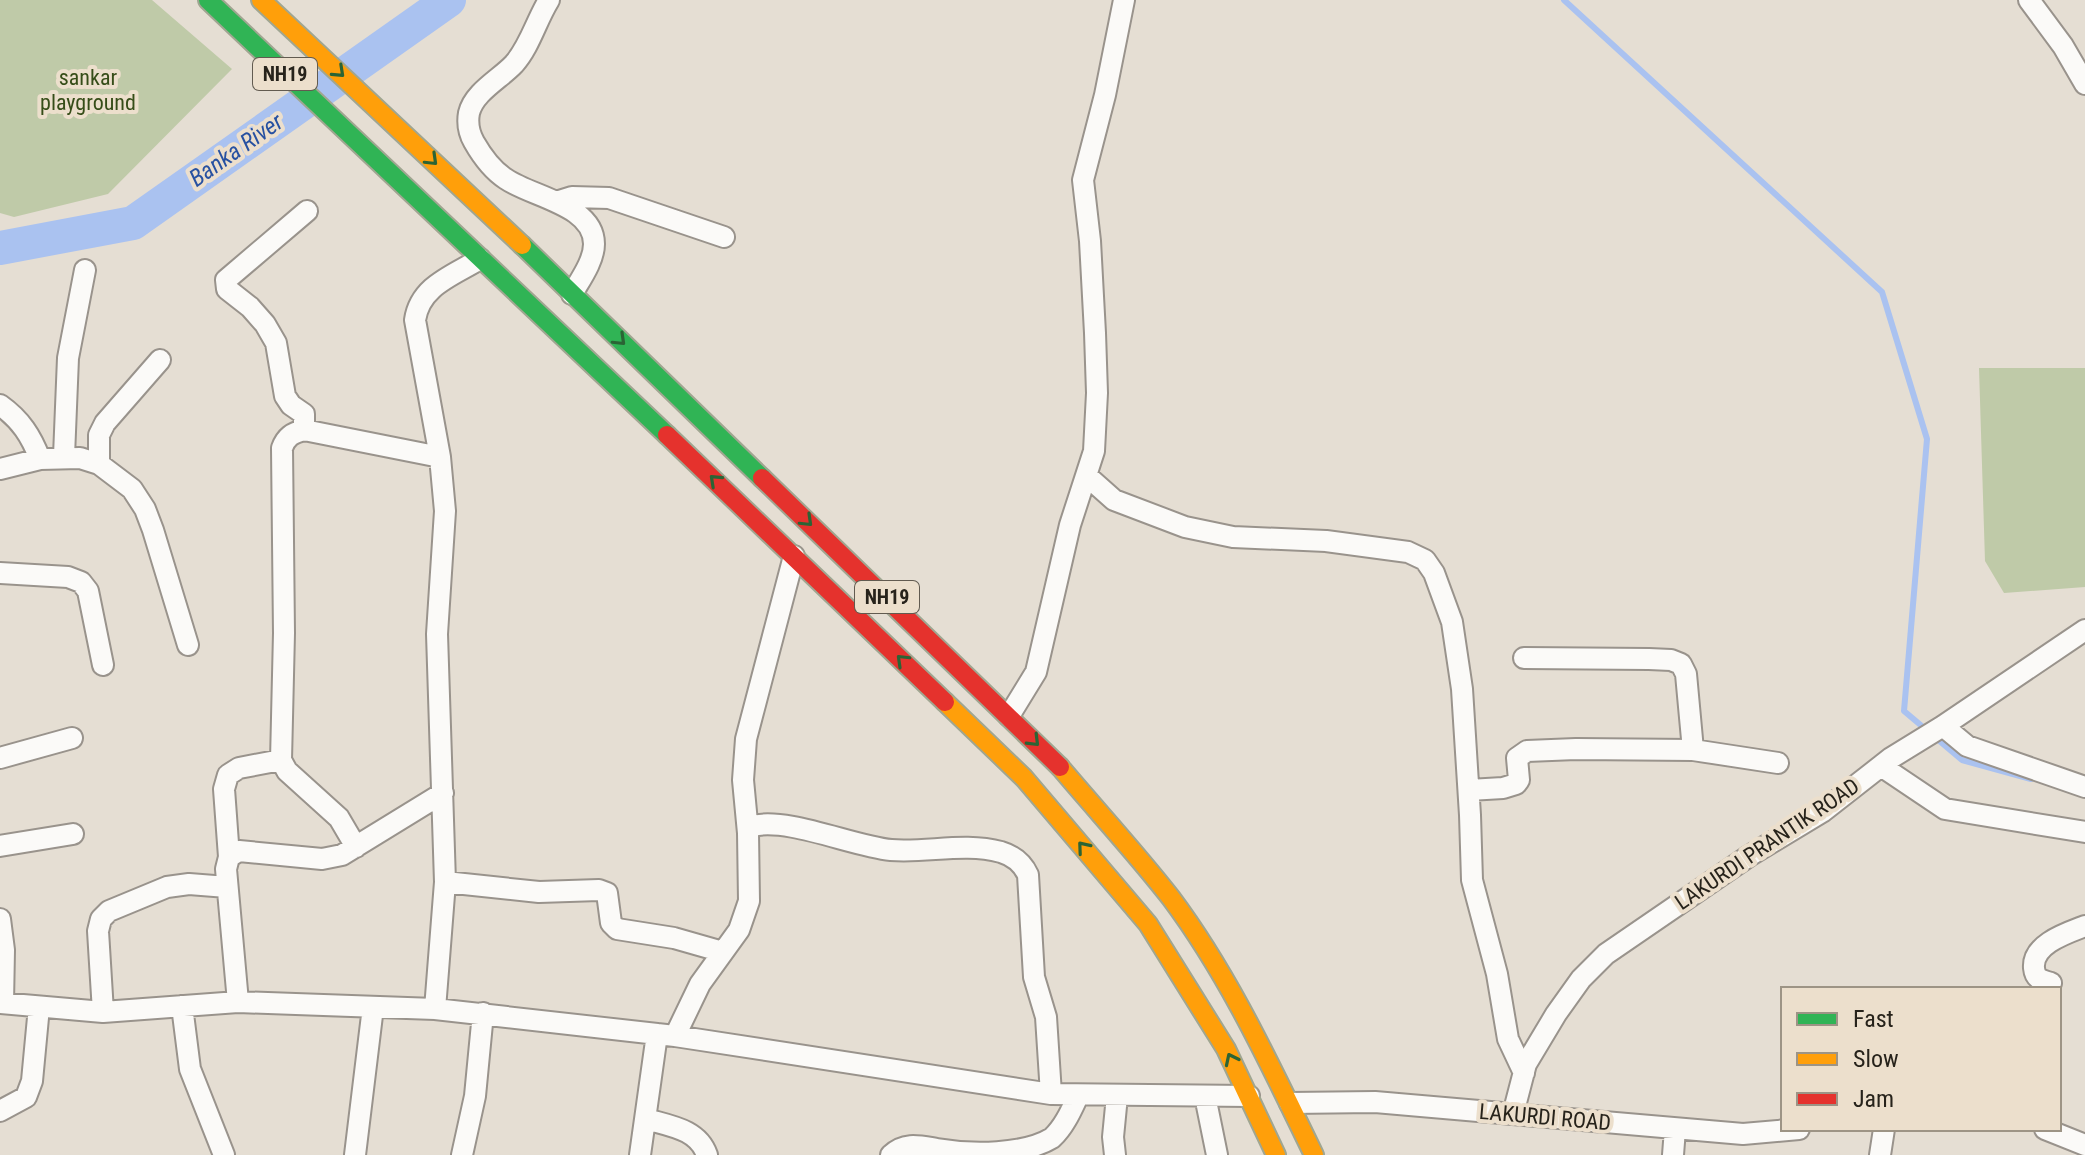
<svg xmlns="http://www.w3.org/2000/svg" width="2085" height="1155" viewBox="0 0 2085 1155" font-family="'Roboto Condensed',sans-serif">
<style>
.green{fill:#bfcaa8}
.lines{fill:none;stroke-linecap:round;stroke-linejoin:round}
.stream{stroke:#aac2f0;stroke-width:6}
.river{stroke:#aac2f0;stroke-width:34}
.street-casing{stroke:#99938c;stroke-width:24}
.fast-casing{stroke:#a0a691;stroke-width:22}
.slow-casing{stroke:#a0a691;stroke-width:22}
.jam-casing{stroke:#a0a691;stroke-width:22}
.street{stroke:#fbfaf8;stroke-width:20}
.fast{stroke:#30b455;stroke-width:18}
.slow{stroke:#ff9f0a;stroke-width:18}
.jam{stroke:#e5322d;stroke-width:18}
.oneway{stroke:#2b6435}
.labels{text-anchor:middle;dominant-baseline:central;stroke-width:8;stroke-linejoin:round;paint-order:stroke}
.shield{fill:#ecdfcc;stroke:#625b50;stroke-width:2}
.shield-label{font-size:20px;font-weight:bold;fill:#27231b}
.park-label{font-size:22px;fill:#364d18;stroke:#ecdfcc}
.street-label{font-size:22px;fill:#27231b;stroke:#ecdfcc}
.water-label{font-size:24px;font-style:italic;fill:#2751a1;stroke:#ecdfcc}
</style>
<rect width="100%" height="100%" fill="#e5ded3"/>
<!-- green -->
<path class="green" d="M 0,0 L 152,0 L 232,69 L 108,194 L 14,217 L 0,213 Z
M 1979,368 L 2085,368 L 2085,587 L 2004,593 L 1985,561 Z"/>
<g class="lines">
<!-- stream -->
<path class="stream" d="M 1564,0 L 1882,292 L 1927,439 L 1904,711 L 1962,760 L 2031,779"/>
<!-- river -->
<path class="river" d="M 0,248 L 133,223 L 449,0"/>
<!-- street casing -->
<g class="street-casing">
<path id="street" d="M 549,0 C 536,21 530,46 514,64 C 500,79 474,92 469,113 C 467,124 469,133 474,142 C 482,156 492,170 506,179 C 532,197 594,205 594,244 C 594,261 580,280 572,294
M 2029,0 L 2063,46 L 2085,84
M 556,202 L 572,197 L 609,198 L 724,237
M 0,405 C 21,420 31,436 40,459
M 304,430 L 304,414 L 291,405 L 285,396 L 276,343 L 265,324 L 250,307 L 227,289 L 226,280 L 307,211
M 64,456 L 68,358 L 85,270
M 99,464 L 99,435 L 105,423 L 160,360
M 0,469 L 40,459 L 80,458 L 99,464 L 132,489 L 145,509 L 153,530 L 188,645
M 1087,476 L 1114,500 L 1185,527 L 1233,537 L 1326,541 L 1408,552 L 1425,560 L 1434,573 L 1452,622 L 1462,689 L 1470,815 L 1472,880 L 1497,974 L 1508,1039 L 1524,1073
M 0,573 L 68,577 L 81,582 L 88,591 L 103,665
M 1524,658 L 1649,659 L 1671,660 L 1681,664 L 1686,674 L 1693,750
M 1009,716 L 1036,672 L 1070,525 L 1094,451 L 1097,393 L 1095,333 L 1090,241 L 1083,180 L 1105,95 L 1124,0
M 1943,726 L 1967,746 L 2085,787
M 0,758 L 72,738
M 1881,766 L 1945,809 L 2085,832
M 1469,790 L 1503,788 L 1516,784 L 1519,780 L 1517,758 L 1527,751 L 1576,749 L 1693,750 L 1778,763
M 748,833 L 743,780 L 746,739 L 794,556
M 0,846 L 73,834
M 356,847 L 339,818 L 287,771 L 281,760 L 284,633 L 282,448 C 286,437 292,433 304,430 L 440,457
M 229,857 L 224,789 L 228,775 L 239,768 L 281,760
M 445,882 L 539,892 L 599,890 L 607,893 L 611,923 L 617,929 L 674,938 L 723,952
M 0,919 L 4,950 L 3,1003
M 2051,983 C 2041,980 2035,979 2034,968 C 2032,944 2067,933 2085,926
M 238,1002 L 226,869 L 229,857 L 239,851 L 322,859 L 342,855 L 443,793
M 0,1003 L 103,1012 L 238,1002 L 435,1009 L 675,1036 L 1051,1094 L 1249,1096
M 182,1006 L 190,1069 L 224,1155
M 435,1009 L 445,882 L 437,634 L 445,511 L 440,457 L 415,320 C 420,286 452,276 480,259
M 103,1012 L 98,931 L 101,919 L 109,911 L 167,887 L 189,884 L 227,887
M 675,1036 L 700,984 L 739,930 L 749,901 L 748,833 L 752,826 C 788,817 852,846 891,850 C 928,853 964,842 1001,852 C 1014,856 1023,864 1028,875 L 1034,977 L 1046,1017 L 1051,1094
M 1205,1096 L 1217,1155
M 1290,1103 L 1375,1102 L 1743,1134 L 1799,1129
M 0,1111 L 26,1097 L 32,1081 L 39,1007
M 1513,1114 L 1526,1064 L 1556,1014 L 1581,979 L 1606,954 L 1749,856 L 1822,812 L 1891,758 L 1943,726 L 2085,630
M 646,1119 C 670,1126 698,1129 707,1155
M 2045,1129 L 2085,1145
M 355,1155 L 373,1007
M 462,1155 L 475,1096 L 483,1013
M 640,1155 L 657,1034
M 891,1155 C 905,1142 919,1146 937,1149 C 972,1155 1024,1155 1052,1138 C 1064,1127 1071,1111 1078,1096
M 1115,1155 L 1113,1137 L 1117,1096
M 1673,1155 L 1675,1129
M 1880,1155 L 1884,1129"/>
</g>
<!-- fast casing -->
<g class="fast-casing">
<path id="fast" d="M 208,0 L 667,435
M 522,245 L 762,478"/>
</g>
<!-- slow casing -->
<g class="slow-casing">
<path id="slow" d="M 261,0 L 522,245
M 945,702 L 1024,778 L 1148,924 L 1226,1049 L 1276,1155
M 1060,767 C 1097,811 1136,853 1171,898 C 1230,977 1271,1067 1314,1155"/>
</g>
<!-- jam casing -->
<g class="jam-casing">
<path id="jam" d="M 667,435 L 945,702
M 762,478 L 1060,767"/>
</g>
<!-- street -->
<use href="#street" class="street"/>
<!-- fast -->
<use href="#fast" class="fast"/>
<!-- slow -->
<use href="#slow" class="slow"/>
<!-- jam -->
<use href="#jam" class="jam"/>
</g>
<!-- one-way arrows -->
<defs><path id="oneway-chevron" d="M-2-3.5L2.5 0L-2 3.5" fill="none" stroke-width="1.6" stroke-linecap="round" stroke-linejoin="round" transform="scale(2)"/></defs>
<g class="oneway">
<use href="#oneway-chevron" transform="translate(339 72) rotate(43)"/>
<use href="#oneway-chevron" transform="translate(432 160) rotate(44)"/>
<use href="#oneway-chevron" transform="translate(620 340) rotate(44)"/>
<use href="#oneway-chevron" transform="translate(715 480) rotate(-137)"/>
<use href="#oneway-chevron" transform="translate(807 521) rotate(44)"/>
<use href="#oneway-chevron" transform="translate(902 660) rotate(-136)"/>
<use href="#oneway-chevron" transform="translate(1034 741) rotate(45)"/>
<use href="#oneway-chevron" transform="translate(1083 847) rotate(-130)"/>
<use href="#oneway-chevron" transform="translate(1231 1059) rotate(-116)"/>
</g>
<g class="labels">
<!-- shield labels -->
<g class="shield">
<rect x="253" y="58" width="64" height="32" rx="6"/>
<rect x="855" y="581" width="64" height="32" rx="6"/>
</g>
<g class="shield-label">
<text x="285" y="74">NH19</text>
<text x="887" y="597">NH19</text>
</g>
<!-- park labels -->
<g class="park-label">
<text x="88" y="77">sankar<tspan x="88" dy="25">playground</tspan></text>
</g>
<!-- street labels -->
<g class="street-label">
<text transform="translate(1767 844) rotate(-34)">LAKURDI PRANTIK ROAD</text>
<text transform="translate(1545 1117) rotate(5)">LAKURDI ROAD</text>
</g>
<!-- water labels -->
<g class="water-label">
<text transform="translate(236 150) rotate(-35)">Banka River</text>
</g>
</g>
<!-- legend -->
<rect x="1781" y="987" width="280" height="144" fill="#ecdfcc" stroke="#9d9485" stroke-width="2"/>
<rect x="1797" y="1013" width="40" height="12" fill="#30b455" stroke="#9d9485" stroke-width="2"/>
<text x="1853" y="1027" font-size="24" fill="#27231b">Fast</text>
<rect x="1797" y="1053" width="40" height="12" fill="#ff9f0a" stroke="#9d9485" stroke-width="2"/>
<text x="1853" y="1067" font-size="24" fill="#27231b">Slow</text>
<rect x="1797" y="1093" width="40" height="12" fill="#e5322d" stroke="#9d9485" stroke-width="2"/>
<text x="1853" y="1107" font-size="24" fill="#27231b">Jam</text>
</svg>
